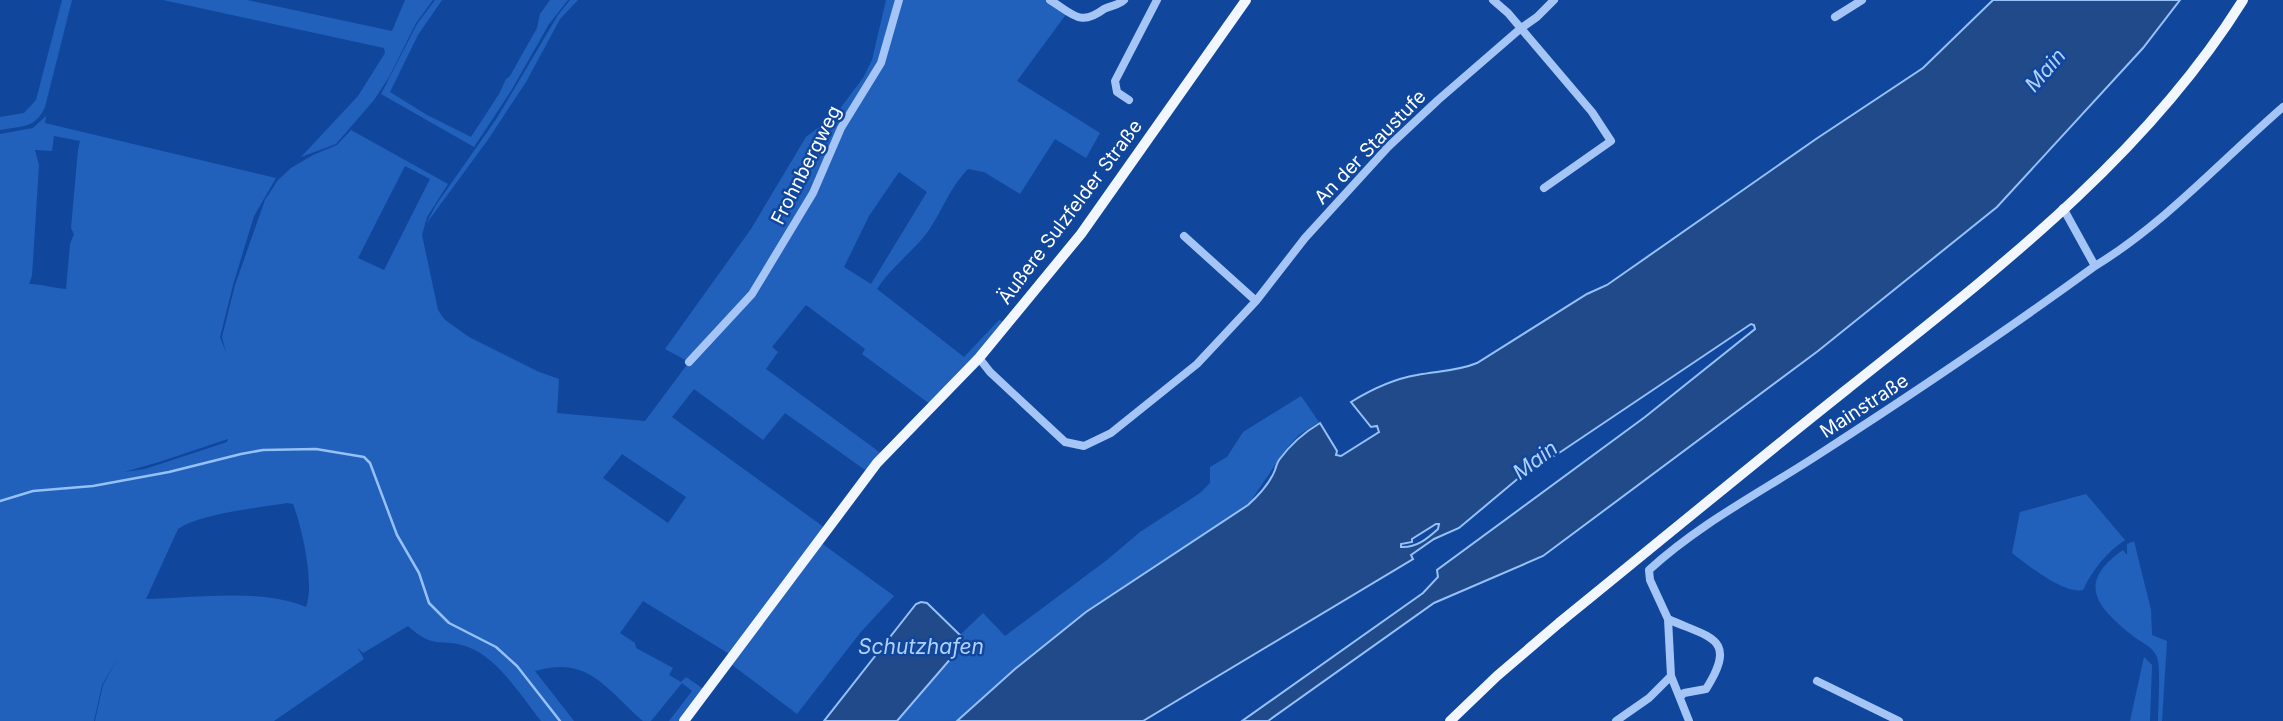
<svg xmlns="http://www.w3.org/2000/svg" width="2283" height="721" viewBox="0 0 2283 721" font-family="Inter,sans-serif">
<style>
.green{fill:#2261bb;fill-rule:evenodd}
.water{fill:#214a8a;stroke:#96c0f8;stroke-width:2;fill-rule:evenodd}
.lines{fill:none;stroke-linecap:round;stroke-linejoin:round}
.stream{stroke:#96c0f8;stroke-width:2.5}
.minor{stroke:#a4c5f5;stroke-width:8}
.major{stroke:#f2f7ff;stroke-width:10}
.labels{text-anchor:middle;dominant-baseline:central;stroke-width:5;stroke-linejoin:round;paint-order:stroke}
.street-label{font-size:19px;fill:#fff;stroke:#10479d}
.water-label{font-size:21px;font-style:italic;fill:#b1d0fb;stroke:#10479d}
</style>
<rect width="100%" height="100%" fill="#10479d"/>
<!-- green -->
<path class="green" d="M 62,0 L 72,0 L 45,107 C 35,129 21,126 0,130 L 0,117 L 24,113 L 36,100 Z
M 163,0 L 247,0 L 392,31 L 405,0 L 433,0 L 416,23 L 389,77 L 374,100 L 336,144 L 301,157 L 358,96 L 385,53 L 384,48 Z
M 435,0 L 442,0 L 418,35 L 390,92 L 427,115 L 471,137 L 499,94 L 506,79 L 510,76 L 537,28 L 540,14 L 550,0 L 568,0 L 549,24 L 511,91 L 474,147 L 381,94 L 417,24 Z
M 570,0 L 578,0 L 560,19 L 526,82 L 487,141 L 426,224 L 436,205 L 497,118 L 558,15 Z
M 886,0 L 1045,0 L 1067,13 L 1017,81 L 1100,133 L 1086,158 L 1055,139 L 1020,194 L 984,172 L 968,169 C 950,187 943,209 929,230 C 914,251 892,266 877,289 L 964,357 L 999,320 L 1006,323 L 930,404 L 862,354 L 865,349 L 806,305 L 772,347 L 778,352 L 766,369 L 882,454 L 868,472 L 785,413 L 763,440 L 694,389 L 672,417 L 825,528 L 731,655 L 643,601 L 620,633 L 635,643 L 636,648 L 673,668 L 669,675 L 681,682 L 686,677 L 705,690 L 681,721 L 669,721 L 692,691 L 682,683 L 651,721 L 643,721 C 606,689 589,655 535,671 L 574,721 L 541,721 C 522,697 498,658 468,647 C 442,637 435,651 408,626 L 363,653 L 357,647 L 364,659 L 274,721 L 95,721 L 103,685 L 119,656 L 102,685 L 94,721 L 0,721 L 0,134 L 33,128 L 46,116 L 45,123 L 276,178 L 254,216 L 233,285 L 220,337 L 226,352 L 222,337 L 235,285 L 265,200 L 278,180 L 291,168 L 313,155 L 337,145 L 351,130 L 448,184 L 427,217 L 422,235 L 438,310 L 444,319 L 469,337 L 539,372 L 559,379 L 557,413 L 645,421 L 689,362 L 665,349 L 751,229 L 806,137 L 836,114 L 863,78 L 872,60 ZM 54,136 L 80,141 L 78,150 L 71,228 L 74,234 L 70,244 L 66,289 C 53,288 41,284 29,284 L 32,276 L 39,165 L 35,150 L 52,151 ZM 405,166 L 430,179 L 384,270 L 358,258 ZM 899,172 L 927,192 L 871,284 L 844,267 L 869,216 ZM 228,439 L 227,442 L 145,469 L 124,472 L 159,462 ZM 622,454 L 686,497 L 668,523 L 603,478 ZM 287,503 L 293,504 C 302,527 315,585 306,607 C 262,588 195,598 146,599 L 178,529 C 202,513 258,508 287,503 Z
M 1301,396 L 1319,422 L 1299,435 L 1286,449 L 1248,505 L 1086,612 L 1015,669 L 957,721 L 897,721 L 962,640 L 960,635 L 983,613 L 1005,636 L 1107,560 L 1140,532 L 1200,493 L 1210,483 L 1210,467 L 1227,457 L 1243,432 Z
M 2086,494 L 2125,540 C 2106,553 2093,569 2083,590 C 2063,594 2028,565 2012,553 L 2020,512 Z
M 2134,541 L 2151,610 L 2152,635 L 2167,641 L 2162,721 L 2158,721 C 2158,707 2161,667 2157,657 C 2152,645 2141,643 2133,636 C 2096,606 2076,583 2123,550 L 2127,555 L 2127,544 Z
M 820,542 L 894,596 L 860,633 L 797,714 L 731,664 Z
M 2144,657 L 2152,665 L 2150,721 L 2130,721 Z"/>
<!-- water -->
<path class="water" d="M 1993,0 L 2180,0 L 2143,48 L 1997,207 L 1818,351 L 1543,556 L 1434,603 L 1268,721 L 1242,721 L 1423,593 L 1438,577 L 1437,570 L 1645,417 L 1755,329 L 1754,325 L 1751,324 L 1562,451 L 1521,476 L 1459,528 L 1434,539 L 1411,555 L 1413,559 L 1143,721 L 957,721 L 1015,669 L 1086,612 L 1248,505 C 1258,496 1270,483 1275,470 C 1276,467 1277,463 1279,460 C 1290,445 1303,433 1320,423 L 1337,451 L 1336,455 L 1341,456 L 1379,432 L 1377,426 L 1371,427 L 1351,402 C 1372,389 1393,379 1417,375 C 1438,371 1458,371 1477,363 L 1587,294 L 1607,285 L 1816,139 L 1923,68 ZM 1436,524 L 1439,524 L 1438,529 C 1427,539 1416,548 1401,547 L 1401,544 L 1412,542 L 1412,539 Z
M 921,602 L 927,603 L 960,635 L 962,640 L 959,649 L 897,721 L 824,721 L 916,604 Z"/>
<g class="lines">
<!-- stream -->
<path class="stream" d="M 0,501 L 33,491 L 93,486 L 169,472 L 241,454 L 263,450 L 316,449 L 364,457 L 370,463 L 397,535 L 419,573 L 429,603 L 449,623 L 496,647 L 517,666 L 560,721"/>
<!-- minor -->
<path class="minor" d="M 1050,0 C 1073,14 1080,27 1104,9 C 1111,5 1118,6 1124,0
M 1493,0 L 1508,13 L 1592,112 L 1611,141 L 1544,188
M 1835,17 L 1862,0
M 1129,100 L 1117,92 L 1115,81 L 1157,0
M 1184,236 L 1256,301
M 2095,266 C 2164,224 2222,160 2283,107
M 979,358 L 990,372 L 1065,442 L 1084,446 L 1111,433 L 1197,364 L 1256,301 L 1305,238 L 1388,147 L 1438,100 L 1520,29 L 1537,17 L 1554,0
M 689,362 L 752,294 L 813,193 L 841,128 L 881,63 L 899,0
M 1668,619 C 1709,638 1739,637 1706,689 L 1684,693 L 1680,697
M 1817,681 L 1899,721
M 1616,721 L 1649,698 L 1671,676
M 1689,721 L 1671,676 L 1668,619 L 1650,580 L 1649,570 C 1700,523 1763,491 1821,453 C 1914,393 2006,331 2095,266 L 2063,208"/>
<!-- major -->
<path class="major" d="M 684,721 L 877,463 L 979,358 L 1081,234 L 1246,0
M 1450,721 L 1497,676 L 1559,623 C 1654,546 1749,467 1846,390 C 1990,275 2144,159 2243,0"/>
</g>
<g class="labels">
<!-- street labels -->
<g class="street-label">
<text transform="translate(1370 147) rotate(-46)">An der Staustufe</text>
<text transform="translate(806 165) rotate(-63)">Frohnbergweg</text>
<text transform="translate(1070 212) rotate(-53)">Äußere Sulzfelder Straße</text>
<text transform="translate(1864 406) rotate(-33)">Mainstraße</text>
</g>
<!-- water labels -->
<g class="water-label">
<text transform="translate(2045 70) rotate(-49)">Main</text>
<text transform="translate(1535 460) rotate(-37)">Main</text>
<text x="921" y="646">Schutzhafen</text>
</g>
</g>
</svg>
